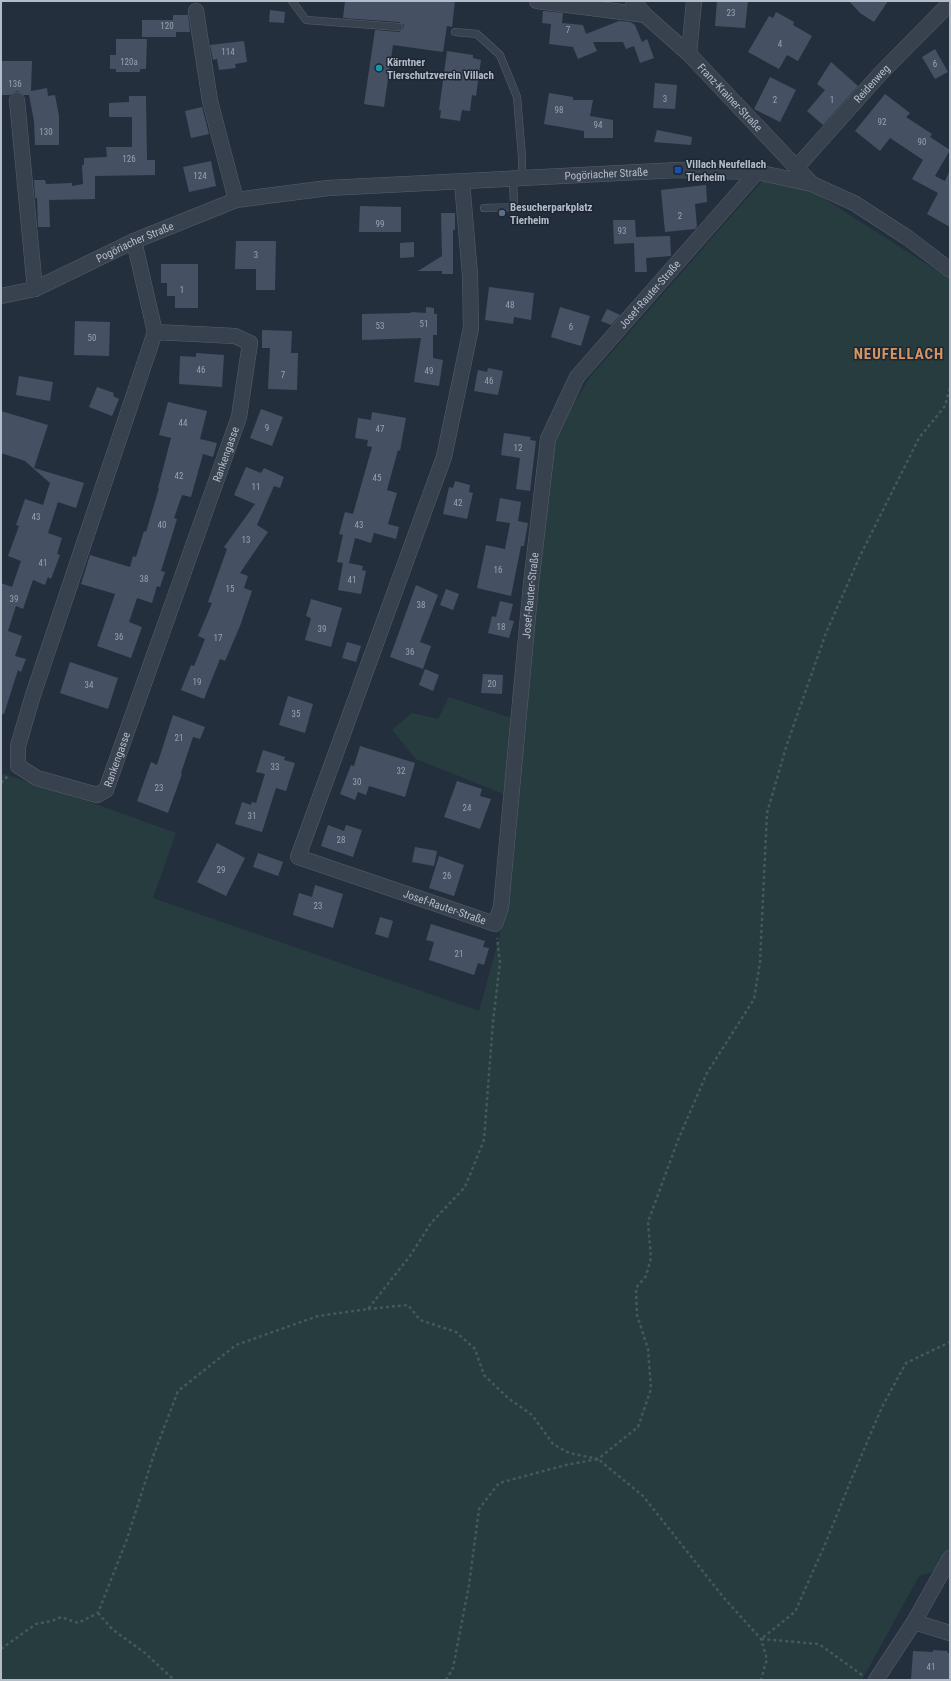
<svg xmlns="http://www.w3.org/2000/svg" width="951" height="1681" viewBox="0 0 951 1681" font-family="'Roboto Condensed',sans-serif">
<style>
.green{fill:#263c3f}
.building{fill:#455162}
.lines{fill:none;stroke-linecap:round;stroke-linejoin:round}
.lane-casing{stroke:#565f6c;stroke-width:8}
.street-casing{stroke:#565f6c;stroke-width:16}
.path{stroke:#44595c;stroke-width:2.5;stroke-dasharray:3 3;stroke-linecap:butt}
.lane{stroke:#38414e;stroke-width:7}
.street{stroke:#38414e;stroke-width:15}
.culture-dot{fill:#0f9aa8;stroke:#1d2633;stroke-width:1.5}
.transit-dot{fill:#1a4fb4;stroke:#1d2633;stroke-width:1.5}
.service-dot{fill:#5c6f8a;stroke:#1d2633;stroke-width:1.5}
.labels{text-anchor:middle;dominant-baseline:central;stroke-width:3;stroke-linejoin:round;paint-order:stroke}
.number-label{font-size:9px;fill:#98a1af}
.poi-label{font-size:11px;font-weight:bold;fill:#b4bcc9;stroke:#1d2633;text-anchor:start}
.street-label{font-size:11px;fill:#b4bcc9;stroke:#1d2633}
.district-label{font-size:15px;font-weight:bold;letter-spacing:1px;fill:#d59563;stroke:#1d2633}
</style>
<rect width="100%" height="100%" fill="#242f3e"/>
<!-- green -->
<path class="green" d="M 762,181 L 798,182 L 950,279 L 950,1567 L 919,1576 L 862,1680 L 1,1680 L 1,773 L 90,802 L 176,833 L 153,898 L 479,1011 L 508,905 L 516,799 L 416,759 L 392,730 L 412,713 L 438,719 L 449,697 L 523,722 L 551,440 L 590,377 Z"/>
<!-- building -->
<path class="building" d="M 345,1 L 455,1 L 452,27 L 447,26 L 443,52 L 393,45 L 384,107 L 364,104 L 375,30 L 399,32 L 403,29 L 404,25 L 399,22 L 343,18 Z
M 717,1 L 748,1 L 745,28 L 715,26 Z
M 849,1 L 888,1 L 874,22 L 860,13 Z
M 270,10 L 285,12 L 284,23 L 269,22 Z
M 543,11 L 563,13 L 562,23 L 583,25 L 586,34 L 619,21 L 630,22 L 635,25 L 642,42 L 647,39 L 654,58 L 640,63 L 634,46 L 626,49 L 623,42 L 593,42 L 597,51 L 578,59 L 573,47 L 549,44 L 551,24 L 542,23 Z
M 776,12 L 794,22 L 793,25 L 812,36 L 798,61 L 787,55 L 779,69 L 748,52 L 769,16 L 773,18 Z
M 173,15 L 188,15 L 190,32 L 176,32 L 176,37 L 142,37 L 142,20 L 173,20 Z
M 116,39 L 147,39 L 146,69 L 140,69 L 140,72 L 116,72 L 116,69 L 110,69 L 110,55 L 116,55 Z
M 244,41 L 247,62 L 235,64 L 236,68 L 219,70 L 217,59 L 213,60 L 210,45 Z
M 935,49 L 948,72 L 935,79 L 922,57 Z
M 447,51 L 473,55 L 473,58 L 481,60 L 476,96 L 472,95 L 470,111 L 462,110 L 460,121 L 440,118 L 441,110 L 439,110 Z
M 1,61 L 32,61 L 31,91 L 47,88 L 48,96 L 55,95 L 59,116 L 59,145 L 35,145 L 34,121 L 29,95 L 24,95 L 17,91 L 10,95 L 2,95 Z
M 831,62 L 858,86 L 823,125 L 807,111 L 825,90 L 817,84 Z
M 770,77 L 796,90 L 780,122 L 754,109 Z
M 655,83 L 677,85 L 675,109 L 653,108 Z
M 549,93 L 573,97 L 573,100 L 593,100 L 590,116 L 613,120 L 613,138 L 584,138 L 584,131 L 544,124 Z
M 885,94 L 910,113 L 906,117 L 932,134 L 930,137 L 950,150 L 935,176 L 945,181 L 950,170 L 950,227 L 927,214 L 938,193 L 912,179 L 923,160 L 890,138 L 880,151 L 855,131 Z
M 129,96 L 146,96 L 147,160 L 155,160 L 155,175 L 95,176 L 95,199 L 49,200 L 50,227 L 38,227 L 37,198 L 35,198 L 34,180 L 45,180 L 46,184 L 72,183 L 72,186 L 83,184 L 82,165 L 84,165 L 84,158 L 107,157 L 106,147 L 132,147 L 132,117 L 109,117 L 109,103 L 129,102 Z
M 202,107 L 209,134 L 191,138 L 185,111 Z
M 657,130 L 692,137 L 691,145 L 654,142 Z
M 211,161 L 216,186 L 189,192 L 183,167 Z
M 706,185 L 707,202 L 695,204 L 697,227 L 695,229 L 665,232 L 661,190 Z
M 360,206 L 401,207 L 401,232 L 359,232 Z
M 441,213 L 455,213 L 455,230 L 453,230 L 453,274 L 442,274 L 442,271 L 418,271 L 442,256 Z
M 613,220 L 635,220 L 636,237 L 670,236 L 671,256 L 646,258 L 647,272 L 635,272 L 634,243 L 614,244 Z
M 236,241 L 276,241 L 275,290 L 256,290 L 256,269 L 235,269 Z
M 414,242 L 414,257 L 400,258 L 400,243 Z
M 161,264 L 198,264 L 198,308 L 175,308 L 175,296 L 167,296 L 167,283 L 161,283 Z
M 489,287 L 534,293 L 531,320 L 514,317 L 513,324 L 485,320 Z
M 426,307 L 434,308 L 434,314 L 437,314 L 437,335 L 433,335 L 433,358 L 443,360 L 439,386 L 414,382 L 421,338 L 362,340 L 362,314 L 411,313 L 411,312 L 426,313 Z
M 560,307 L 590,316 L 581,346 L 551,337 Z
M 607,309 L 620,315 L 611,325 L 601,321 Z
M 75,321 L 110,322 L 109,356 L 74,355 Z
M 262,330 L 292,331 L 291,353 L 298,353 L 297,390 L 268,389 L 270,348 L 262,348 Z
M 196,353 L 224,355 L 222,387 L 179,384 L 180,356 L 196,357 Z
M 488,368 L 503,371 L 498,395 L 474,391 L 478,370 L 487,372 Z
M 19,376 L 53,382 L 50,401 L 16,395 Z
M 97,387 L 114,393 L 113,396 L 119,399 L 112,416 L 89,407 Z
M 168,402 L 207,411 L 200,439 L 217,443 L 213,457 L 203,454 L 191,497 L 182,495 L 174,518 L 177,519 L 161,571 L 165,572 L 160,587 L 157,586 L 152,603 L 137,598 L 129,622 L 142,627 L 131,658 L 97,646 L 115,594 L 81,584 L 90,555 L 130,567 L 133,556 L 136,557 L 144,531 L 146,532 L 159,488 L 158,488 L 171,438 L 159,435 Z
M 261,409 L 283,417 L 272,446 L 250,438 Z
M 1,411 L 48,425 L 34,468 L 84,483 L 76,508 L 58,502 L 48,533 L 62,538 L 57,554 L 60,555 L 51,579 L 48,577 L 45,585 L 33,580 L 23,609 L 16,606 L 8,631 L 22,636 L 15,656 L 26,659 L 21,672 L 18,670 L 4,714 L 1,714 L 1,583 L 12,587 L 21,561 L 8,556 L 19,526 L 16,525 L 25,499 L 43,505 L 50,483 L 25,461 L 1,453 Z
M 372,412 L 406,418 L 400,451 L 398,450 L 387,490 L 397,493 L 388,524 L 399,527 L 396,539 L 374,533 L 371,543 L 355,538 L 349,563 L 363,566 L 362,570 L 366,571 L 361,594 L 338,590 L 343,563 L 337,562 L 343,535 L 339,534 L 345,512 L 353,514 L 372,447 L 367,446 L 368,440 L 355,438 L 358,418 L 371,420 Z
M 504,433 L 531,437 L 530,440 L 536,441 L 530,491 L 516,489 L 520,458 L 501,455 Z
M 246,467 L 261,473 L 264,468 L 284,477 L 280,488 L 274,486 L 257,525 L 268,532 L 240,573 L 248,576 L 244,588 L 252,591 L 240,626 L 225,661 L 220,659 L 204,699 L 181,690 L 191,665 L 194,666 L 205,639 L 198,636 L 212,603 L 208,602 L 227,549 L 224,547 L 255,504 L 234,495 Z
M 455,481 L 470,485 L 469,492 L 473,493 L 467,519 L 443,514 L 449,487 L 453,488 Z
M 500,498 L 521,502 L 518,521 L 528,523 L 524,546 L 521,546 L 511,596 L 477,588 L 486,545 L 505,549 L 510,523 L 496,521 Z
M 416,585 L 438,595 L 420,642 L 431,646 L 423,669 L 390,657 Z
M 446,589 L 459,594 L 453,610 L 440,605 Z
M 311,599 L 342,608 L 331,647 L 305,640 L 311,618 L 306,616 Z
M 500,601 L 513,604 L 509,620 L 514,621 L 509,638 L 488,633 L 492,616 L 496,617 Z
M 347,642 L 361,646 L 356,662 L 342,658 Z
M 70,662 L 118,678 L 108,709 L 60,693 Z
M 425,669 L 439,675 L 433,691 L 419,685 Z
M 483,674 L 503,675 L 502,694 L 481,693 Z
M 288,696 L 313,704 L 305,733 L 279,725 Z
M 173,715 L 205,727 L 200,739 L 193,737 L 181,773 L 182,774 L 168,813 L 137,801 L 151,762 L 157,765 Z
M 360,746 L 415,763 L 405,797 L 369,786 L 366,795 L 358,792 L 355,800 L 340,794 L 351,765 L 354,766 Z
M 263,750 L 285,757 L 284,760 L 295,763 L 286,791 L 276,788 L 262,832 L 235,824 L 242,802 L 251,805 L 252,802 L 256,803 L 265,774 L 256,772 Z
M 457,781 L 482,789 L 480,796 L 491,799 L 480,829 L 444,817 Z
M 328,825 L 344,831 L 346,825 L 362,830 L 353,857 L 321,846 Z
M 217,843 L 245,858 L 226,896 L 197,882 Z
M 415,847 L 437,851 L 434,866 L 412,862 Z
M 258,853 L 283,862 L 278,876 L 253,867 Z
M 439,856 L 464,865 L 454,896 L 429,888 Z
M 315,885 L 343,894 L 333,928 L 293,915 L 299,893 L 312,897 Z
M 380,917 L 393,921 L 388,938 L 375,934 Z
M 431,924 L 485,941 L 483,947 L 489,948 L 484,965 L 478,963 L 474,975 L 429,960 L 434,942 L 426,940 Z
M 933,1650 L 948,1651 L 947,1653 L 950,1653 L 950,1680 L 911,1680 L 913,1651 L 933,1652 Z"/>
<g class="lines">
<!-- lane casing -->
<g class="lane-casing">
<path id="lane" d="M 292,1 L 306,20 L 399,27
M 455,32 L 477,34 L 500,55 L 517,97 L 522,157 L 522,179
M 484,208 L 514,207 L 513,179"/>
</g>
<!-- street casing -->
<g class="street-casing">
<g id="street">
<path d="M 537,1 L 645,15"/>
<path id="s1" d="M 633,1 L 645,15 L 689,54 L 812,184"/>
<path d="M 196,11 L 210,101 L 236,200"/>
<path d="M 689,54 L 694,1"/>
<path d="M 17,100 L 35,289"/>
<path id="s2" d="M 797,167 L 880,74 L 950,3"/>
<path id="s3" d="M 462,182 L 470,275 L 471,328 L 444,457 L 298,857 L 495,924 L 501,907 L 531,584 L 548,439 L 577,377 L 757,172"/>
<path id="s4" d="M 134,241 L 155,332 L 33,695 L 18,746 L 18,766 L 37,778 L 97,795 L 106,790 L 239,417 L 250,343 L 235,336 L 155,332"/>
<path id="s5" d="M 1,296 L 35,289 L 134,241 L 236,200 L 328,188 L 678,170 L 757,172 L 812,184 L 854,203 L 908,238 L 950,270"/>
<path d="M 914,1622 L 950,1633"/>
<path d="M 876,1680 L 914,1622 L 950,1558"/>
</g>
</g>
<!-- path -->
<path class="path" d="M 1,783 L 8,776
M 368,1309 L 408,1305 L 420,1320 L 456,1332 L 475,1349 L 484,1375 L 508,1398 L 532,1415 L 553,1444 L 569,1453 L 598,1459 L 638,1427 L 651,1389 L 648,1349 L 637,1315 L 636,1288 L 646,1276 L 651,1258 L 648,1222 L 678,1140 L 707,1073 L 754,999 L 760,962 L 767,813 L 787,744 L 826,633 L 860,556 L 919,438 L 945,406 L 950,388
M 98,1613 L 112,1629 L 145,1653 L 174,1680
M 1,1649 L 36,1624 L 52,1621 L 61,1617 L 78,1623 L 98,1613 L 127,1539 L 154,1454 L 178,1391 L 236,1345 L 318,1316 L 368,1309 L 410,1256 L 431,1223 L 465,1187 L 484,1140 L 493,1022 L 500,962 L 497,938
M 862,1675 L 819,1644 L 761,1639 L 795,1612 L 826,1542 L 851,1480 L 882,1407 L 906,1363 L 950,1342
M 446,1680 L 453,1668 L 469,1585 L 479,1509 L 499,1483 L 566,1465 L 598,1459 L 643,1496 L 724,1598 L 761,1639 L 767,1659 L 761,1680"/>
<!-- lane -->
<use href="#lane" class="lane"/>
<!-- street -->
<use href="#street" class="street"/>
</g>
<!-- markers -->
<circle class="culture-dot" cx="379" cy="68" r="4"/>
<rect class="transit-dot" x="674" y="166" width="8" height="8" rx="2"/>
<circle class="service-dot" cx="502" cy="213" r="4"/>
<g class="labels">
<!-- number labels -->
<g class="number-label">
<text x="731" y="13">23</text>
<text x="167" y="26">120</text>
<text x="568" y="30">7</text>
<text x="780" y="44">4</text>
<text x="228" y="52">114</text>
<text x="129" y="62">120a</text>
<text x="935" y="64">6</text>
<text x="15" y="84">136</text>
<text x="665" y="99">3</text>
<text x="775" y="100">2</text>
<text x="832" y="100">1</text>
<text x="559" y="110">98</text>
<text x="882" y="122">92</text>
<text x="598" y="125">94</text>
<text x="46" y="132">130</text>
<text x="922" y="142">90</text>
<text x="129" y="159">126</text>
<text x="200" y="176">124</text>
<text x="680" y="216">2</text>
<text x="380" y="224">99</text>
<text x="622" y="231">93</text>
<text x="256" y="255">3</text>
<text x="182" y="290">1</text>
<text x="510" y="305">48</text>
<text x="424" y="324">51</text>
<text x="380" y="326">53</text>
<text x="571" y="327">6</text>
<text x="92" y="338">50</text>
<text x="201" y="370">46</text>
<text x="429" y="371">49</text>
<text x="283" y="375">7</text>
<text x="489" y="381">46</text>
<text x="183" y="423">44</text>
<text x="267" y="428">9</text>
<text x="380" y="429">47</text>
<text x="518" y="448">12</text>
<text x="179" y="476">42</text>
<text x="377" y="478">45</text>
<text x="256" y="487">11</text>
<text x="458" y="503">42</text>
<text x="36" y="517">43</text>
<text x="162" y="525">40</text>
<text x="359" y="525">43</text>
<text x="246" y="540">13</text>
<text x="43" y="563">41</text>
<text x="498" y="570">16</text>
<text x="144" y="579">38</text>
<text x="352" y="580">41</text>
<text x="230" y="589">15</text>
<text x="14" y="599">39</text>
<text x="421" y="605">38</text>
<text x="501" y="627">18</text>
<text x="322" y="629">39</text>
<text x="119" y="637">36</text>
<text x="218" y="638">17</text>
<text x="410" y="652">36</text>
<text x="197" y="682">19</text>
<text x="492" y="684">20</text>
<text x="89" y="685">34</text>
<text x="296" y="714">35</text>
<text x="179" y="738">21</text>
<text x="275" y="767">33</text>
<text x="401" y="771">32</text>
<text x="357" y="782">30</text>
<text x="159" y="788">23</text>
<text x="467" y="808">24</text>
<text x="252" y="816">31</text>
<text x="341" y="840">28</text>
<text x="221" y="870">29</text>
<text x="447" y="876">26</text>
<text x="318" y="906">23</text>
<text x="459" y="954">21</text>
<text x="931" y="1667">41</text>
</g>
<!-- poi labels -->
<g class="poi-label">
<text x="387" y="62">Kärntner<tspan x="387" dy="13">Tierschutzverein Villach</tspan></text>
<text x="686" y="164">Villach Neufellach<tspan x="686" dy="13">Tierheim</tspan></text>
<text x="510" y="207">Besucherparkplatz<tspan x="510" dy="13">Tierheim</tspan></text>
</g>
<!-- street labels -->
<g class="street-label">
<text stroke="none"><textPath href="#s2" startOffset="112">Reidenweg</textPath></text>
<text stroke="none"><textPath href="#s1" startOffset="137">Franz-Krainer-Straße</textPath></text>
<text stroke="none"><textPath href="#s5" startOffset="626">Pogöriacher Straße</textPath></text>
<text stroke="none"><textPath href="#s5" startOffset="145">Pogöriacher Straße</textPath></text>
<text stroke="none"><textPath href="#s3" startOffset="1579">Josef-Rauter-Straße</textPath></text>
<text stroke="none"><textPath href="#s4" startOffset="1001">Rankengasse</textPath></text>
<text stroke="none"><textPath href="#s3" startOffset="1243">Josef-Rauter-Straße</textPath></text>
<text stroke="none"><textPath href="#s4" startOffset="677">Rankengasse</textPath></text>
<text stroke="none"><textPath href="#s3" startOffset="859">Josef-Rauter-Straße</textPath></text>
</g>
<!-- district labels -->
<g class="district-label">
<text x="899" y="354">NEUFELLACH</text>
</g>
</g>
<!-- border -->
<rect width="951" height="1681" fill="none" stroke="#b4bcc9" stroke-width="4"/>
</svg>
